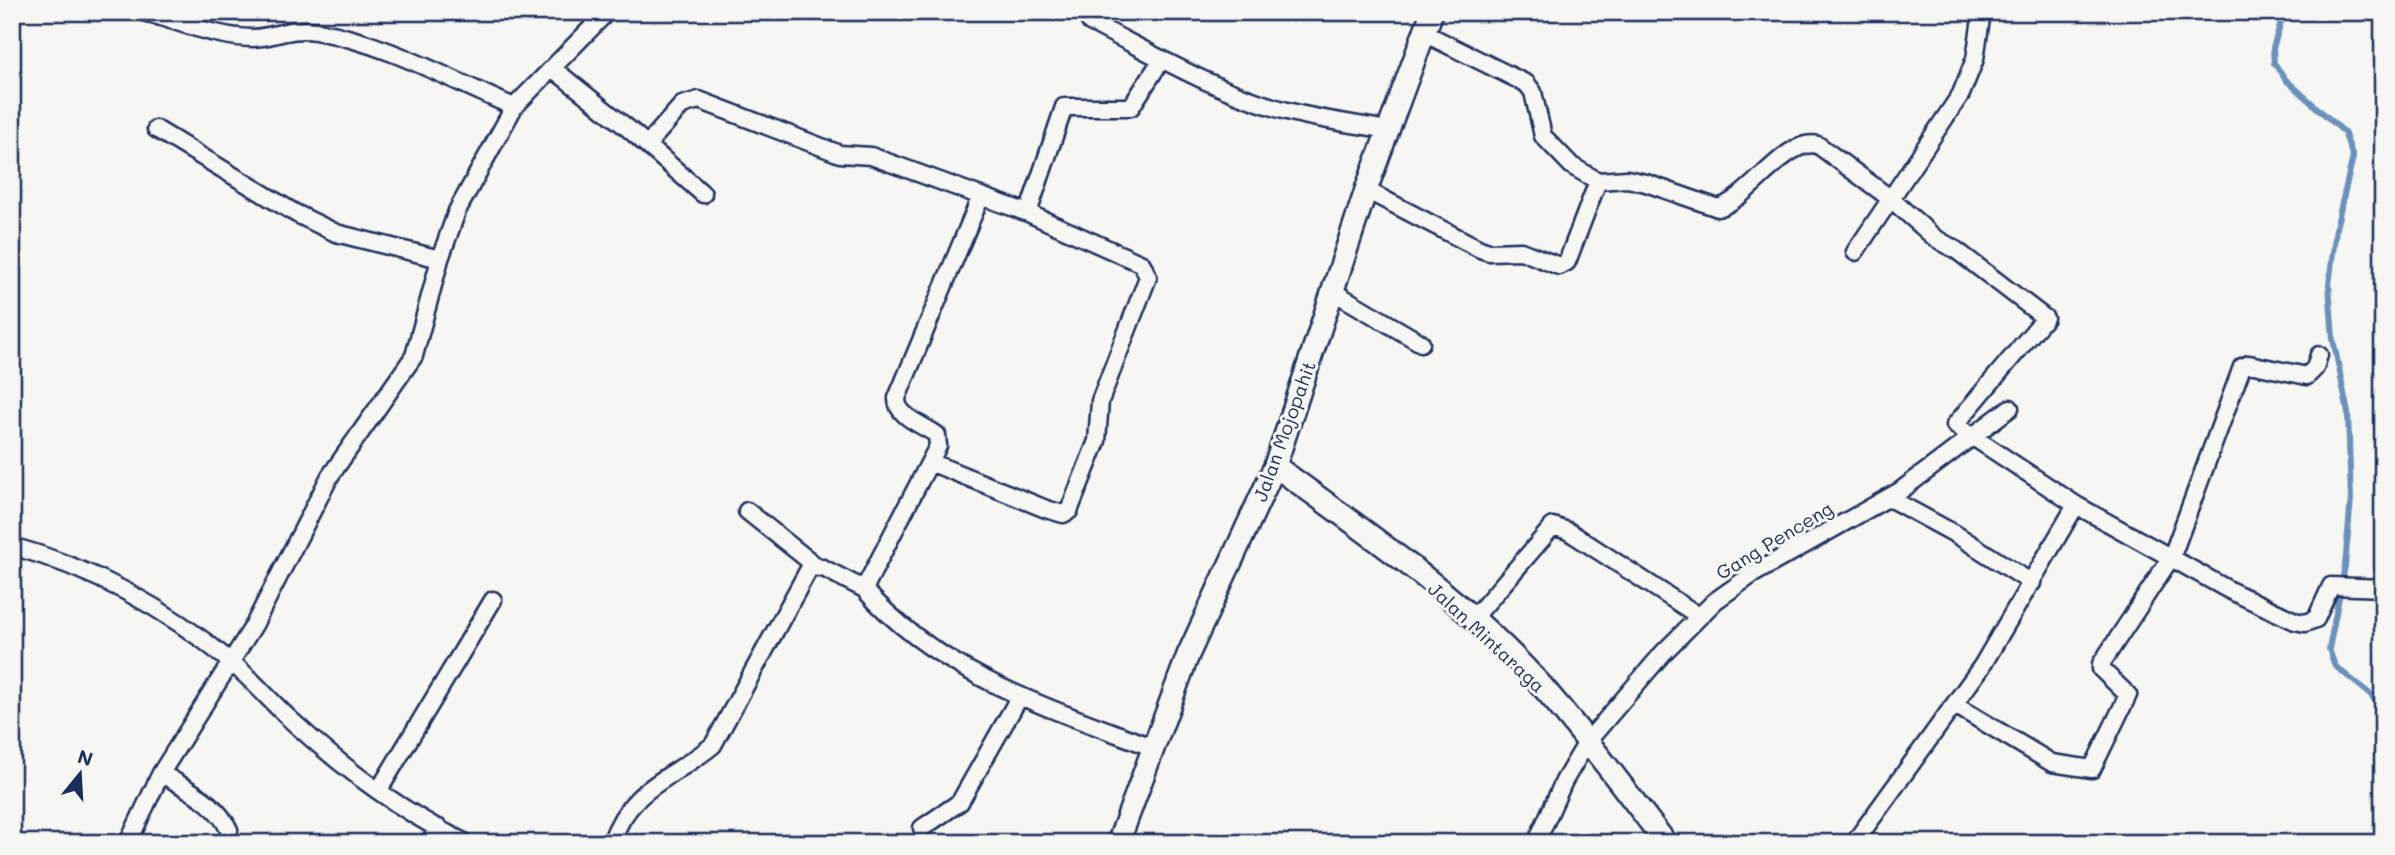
<svg xmlns="http://www.w3.org/2000/svg" width="2395" height="855" viewBox="0 0 2395 855" font-family="Mali,sans-serif">
<style>
.lines{fill:none;stroke-linecap:round;stroke-linejoin:round}
.stream{stroke:#6a90bc;stroke-width:6}
.minor-casing{stroke:#1b2f5e;stroke-width:21}
.tertiary-casing{stroke:#1b2f5e;stroke-width:26}
.minor{stroke:#f6f6f2;stroke-width:16}
.tertiary{stroke:#f6f6f2;stroke-width:21}
.labels{text-anchor:middle;dominant-baseline:central;stroke-width:6;stroke-linejoin:round;paint-order:stroke}
.street-label{font-size:19px;fill:#1b2f5e;stroke:#f6f6f2}
</style>
<rect width="100%" height="100%" fill="#f6f6f2"/>
<filter id="ink" filterUnits="userSpaceOnUse"><feTurbulence type="fractalNoise" baseFrequency=".0143" numOctaves="2"/><feDisplacementMap in="SourceGraphic" scale="14" xChannelSelector="R" yChannelSelector="G"/><feConvolveMatrix kernelMatrix="1 2 1 2 8 2 1 2 1" color-interpolation-filters="sRGB"/></filter>
<g filter="url(#ink)">
<g class="lines">
<!-- stream -->
<path class="stream" d="M 2284,12 L 2273,48 L 2274,63 L 2286,80 L 2344,132 L 2353,157 L 2336,228 L 2329,285 L 2333,339 L 2348,413 L 2351,499 L 2345,566 L 2329,649 L 2335,666 L 2370,694 L 2383,711
M 997,13 L 998,12"/>
<!-- minor casing -->
<g class="minor-casing">
<path id="minor" d="M 144,12 C 178,21 218,38 253,38 C 276,37 289,27 316,31 C 384,42 451,80 514,107
M 1090,22 C 1153,54 1218,93 1287,111 C 1320,120 1355,124 1388,130
M 1424,33 L 1527,84 L 1533,92 L 1543,136 L 1572,166 L 1598,181 L 1627,179 L 1646,183 L 1718,208 C 1751,198 1787,136 1818,145 L 1891,199 L 1935,238 L 1956,250 L 2045,318 L 1955,425 L 2076,505 L 1982,666 L 1854,843
M 552,68 L 630,130 L 703,194
M 156,129 L 295,213 L 336,233 L 440,259
M 647,145 L 682,105 L 699,100 L 840,154 L 871,156 L 981,196
M 1366,190 L 1480,249 L 1489,252 L 1521,251 L 1559,266 L 1567,262 L 1598,181
M 1855,252 L 1961,94 L 1975,59 L 1982,12
M 1332,291 L 1421,343
M 930,462 L 1046,509 L 1063,514 L 1069,511 L 1097,441 L 1100,401 L 1148,277 L 1142,264 L 1028,213 L 1064,107 L 1131,107 L 1162,59
M 1889,498 L 1957,535 L 2032,583
M 2076,505 L 2229,590 L 2295,621 L 2305,623 L 2316,619 L 2331,586 L 2383,588
M 747,511 L 816,566
M 12,546 C 94,569 166,608 231,662 C 253,680 271,702 292,721 C 343,768 404,813 466,843
M 864,589 C 940,675 1049,708 1152,747
M 1472,620 L 1553,526 L 1568,531 L 1699,616
M 1955,705 L 2052,763 L 2092,769 L 2128,695 L 2101,669 L 2101,664 L 2172,556 L 2242,367 L 2249,364 L 2307,376 L 2315,368 L 2319,355
M 161,773 C 186,789 217,802 229,830
M 379,790 L 493,600
M 922,828 L 960,802 L 1020,696
M 128,843 L 161,773 L 254,625 L 330,476 L 414,356 L 440,259 L 457,211 L 514,107 L 607,12
M 428,843 L 439,828
M 611,843 C 630,786 671,780 713,745 L 810,567 L 823,568 L 864,589 L 938,446 L 937,435 C 924,425 896,417 897,398 L 981,196 L 1028,213
M 1536,843 L 1564,781 L 1587,742 L 1663,653 L 1715,601 L 1753,574 L 1900,491 L 2010,408"/>
</g>
<!-- tertiary casing -->
<g class="tertiary-casing">
<path id="tertiary" d="M 1275,466 C 1366,532 1466,601 1541,685 C 1585,735 1625,790 1666,843
M 1118,843 L 1188,655 L 1275,466 L 1366,190 L 1432,12"/>
</g>
<!-- minor -->
<use href="#minor" class="minor"/>
<!-- tertiary -->
<use href="#tertiary" class="tertiary"/>
</g>
</g>
<g class="labels">
<!-- street labels -->
<g class="street-label">
<text transform="translate(1284 431) rotate(-70)">Jalan Mojopahit</text>
<text transform="translate(1774 540) rotate(-31)">Gang Penceng</text>
<text transform="translate(1487 637) rotate(43)">Jalan Mintaraga</text>
</g>
</g>
<!-- margin -->
<rect width="2395" height="855" fill="none" stroke="#f6f6f2" stroke-width="42"/>
<rect x="21" y="21" width="2353" height="813" fill="none" stroke="#1b2f5e" stroke-width="2.5" filter="url(#ink)"/>
<!-- north arrow -->
<g transform="translate(80 774) rotate(18)" stroke="#f6f6f2" stroke-width="5" paint-order="stroke">
<path d="M0-5L12 26L0 18L-12 26Z" fill="#1b2f5e"/>
<text y="-10" font-size="19" font-weight="bold" text-anchor="middle" fill="#1b2f5e">N</text>
</g>
</svg>
